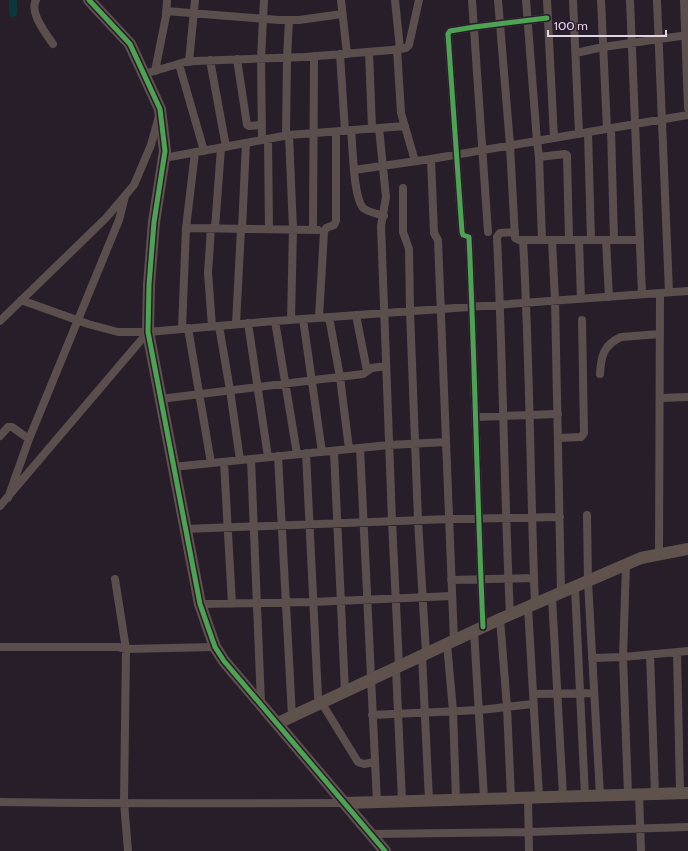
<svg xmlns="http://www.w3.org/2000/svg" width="688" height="851" viewBox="0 0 688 851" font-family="Cabin,sans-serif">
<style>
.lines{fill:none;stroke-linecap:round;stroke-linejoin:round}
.canal{stroke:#0c383c;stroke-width:8}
.street{stroke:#5b4f4d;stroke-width:8}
.secondary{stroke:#5f514c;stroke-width:12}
.cycleway-casing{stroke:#2b1a2e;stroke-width:8}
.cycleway{stroke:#4ca352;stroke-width:5}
</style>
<rect width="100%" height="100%" fill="#281e2a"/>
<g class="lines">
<!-- canal -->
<path class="canal" d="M 13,0 L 13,13"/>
<!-- street -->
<path class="street" d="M 36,0 C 29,12 46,34 53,44
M 341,0 L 347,54
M 395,0 L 400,49
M 472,0 L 488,232
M 498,0 L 510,145 L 515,238 L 519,240 L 640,240
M 526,0 L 537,141 L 539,157 L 542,240
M 547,0 L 554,138
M 573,0 L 579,134
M 601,0 L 607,129
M 630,0 L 642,294
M 657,0 L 669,292
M 684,0 L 688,108
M 166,11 L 279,20 L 299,20 L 342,14
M 397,49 L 401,113 L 415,161
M 369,52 L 372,128
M 576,53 L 603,47 L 688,35
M 340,54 L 345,131
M 237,59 L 247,125 L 249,126 L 261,125
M 210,60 L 226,147
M 189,62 L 195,0
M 179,64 L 204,151
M 155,71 L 166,16 L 167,0
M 144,74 L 185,62 L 195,61 L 305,57 L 392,50 L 406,48 L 409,45 L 419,0
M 379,128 L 386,197 L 381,226 L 392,521 L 399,666
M 611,129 L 614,240
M 351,130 C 353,147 353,196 363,208 C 368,212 378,214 384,216
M 588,132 L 591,240
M 289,135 L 293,229 L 291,320
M 286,136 L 287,58 L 289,20
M 268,139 L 269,229
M 262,140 L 261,59 L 264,0
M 539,157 L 565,154 L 567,155 L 569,240
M 164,158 L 289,135 L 405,126
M 431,159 L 434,233 L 438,240 L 454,641
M 354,170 L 431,159 L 688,115
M 403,188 L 403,232 L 409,249 L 410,311 L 418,520 L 426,653
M 186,228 L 318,230
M 211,228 L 208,273 L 212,326
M 215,228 L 221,148
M 242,229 L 246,143
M 313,229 L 314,56
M 523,240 C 530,361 530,483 535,604
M 552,240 L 555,300 L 561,593
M 579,240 L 581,299
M 606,240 L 609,297
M 21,300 L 88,324 L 118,332 L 148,332 L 275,321 L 688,291
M 356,315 L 367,371
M 319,317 L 324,232 L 326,228 L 334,225 L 336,221 L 336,132
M 329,317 L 340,377 L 349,449
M 303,319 L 322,452
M 0,321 L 106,218 L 134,185 L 151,145 L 159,116
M 275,321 L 297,454
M 248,323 L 268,457
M 236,324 L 241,229
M 219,326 L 230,390 L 240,460
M 188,328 L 211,463
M 182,329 L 186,228 L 195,152
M 600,374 C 601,357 603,345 621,337 L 660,334
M 660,398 L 688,397
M 160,399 L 363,374 L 372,368 L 386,366
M 476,417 L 558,414
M 0,436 L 8,427 L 12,427 L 29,439
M 558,438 L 581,437 L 584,433 L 582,320
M 360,448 L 377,802
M 334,451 L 345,692
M 306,453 L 318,697 L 358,762 L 364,764 L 375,762
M 278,456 L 292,716
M 251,459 L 261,703
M 224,462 L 232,604
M 173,467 L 389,445 L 446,442
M 8,498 L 29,439 L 119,220 L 125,196
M 0,506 L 148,332
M 587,515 L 588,582 L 600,795
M 185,529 L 449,519 L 560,517
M 659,555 L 660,293
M 626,565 L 623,657 L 628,794
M 115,579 L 126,649 L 124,802 L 128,851
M 451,580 L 534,578
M 575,588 L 585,796
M 552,597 L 563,796
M 200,604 L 313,602 L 452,596
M 528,607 L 539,796
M 510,615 C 504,489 503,363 497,237 L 500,233 L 515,232
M 500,619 L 507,707 L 511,797
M 483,627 C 477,497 475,367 469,237 L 463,235 L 462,232 L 448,34 L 450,31 L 474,27 L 547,18
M 474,631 L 484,798
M 447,644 L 453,711 L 456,799
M 0,647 L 118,647 L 126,649 L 215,647
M 677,652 L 680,793
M 422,655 L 429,800
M 650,655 L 655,794
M 592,658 L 623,657 L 688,651
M 396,668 L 402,801
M 533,694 L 594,693
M 372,715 L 480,710 L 533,704
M 639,794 L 641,851
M 528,797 L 529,851
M 0,802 C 114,804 229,803 344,803
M 370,834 L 529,832 L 688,827"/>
<!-- secondary -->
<path class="secondary" d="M 89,0 L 130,44 L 160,109 L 165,151 L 154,222 L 149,285 L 148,332 L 200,604 L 215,647 L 224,661 L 385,851
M 278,723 L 500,619 L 641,558 L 688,549
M 344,803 L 688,793"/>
<!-- cycleway casing -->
<g class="cycleway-casing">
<path id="cycleway" d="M 89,0 L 130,44 L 160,109 L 165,151 L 154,222 L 149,285 L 148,332 L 200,604 L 215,647 L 224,661 L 385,851
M 483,627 C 477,497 475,367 469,237 L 463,235 L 462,232 L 448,34 L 450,31 L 474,27 L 547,18"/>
</g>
<!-- cycleway -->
<use href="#cycleway" class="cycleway"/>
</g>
<!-- scale -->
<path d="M548 30v6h118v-6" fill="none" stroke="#e1d5e3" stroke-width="2"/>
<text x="554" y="30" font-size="12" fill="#e1d5e3" stroke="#2b1a2e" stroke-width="3" paint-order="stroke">100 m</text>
</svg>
